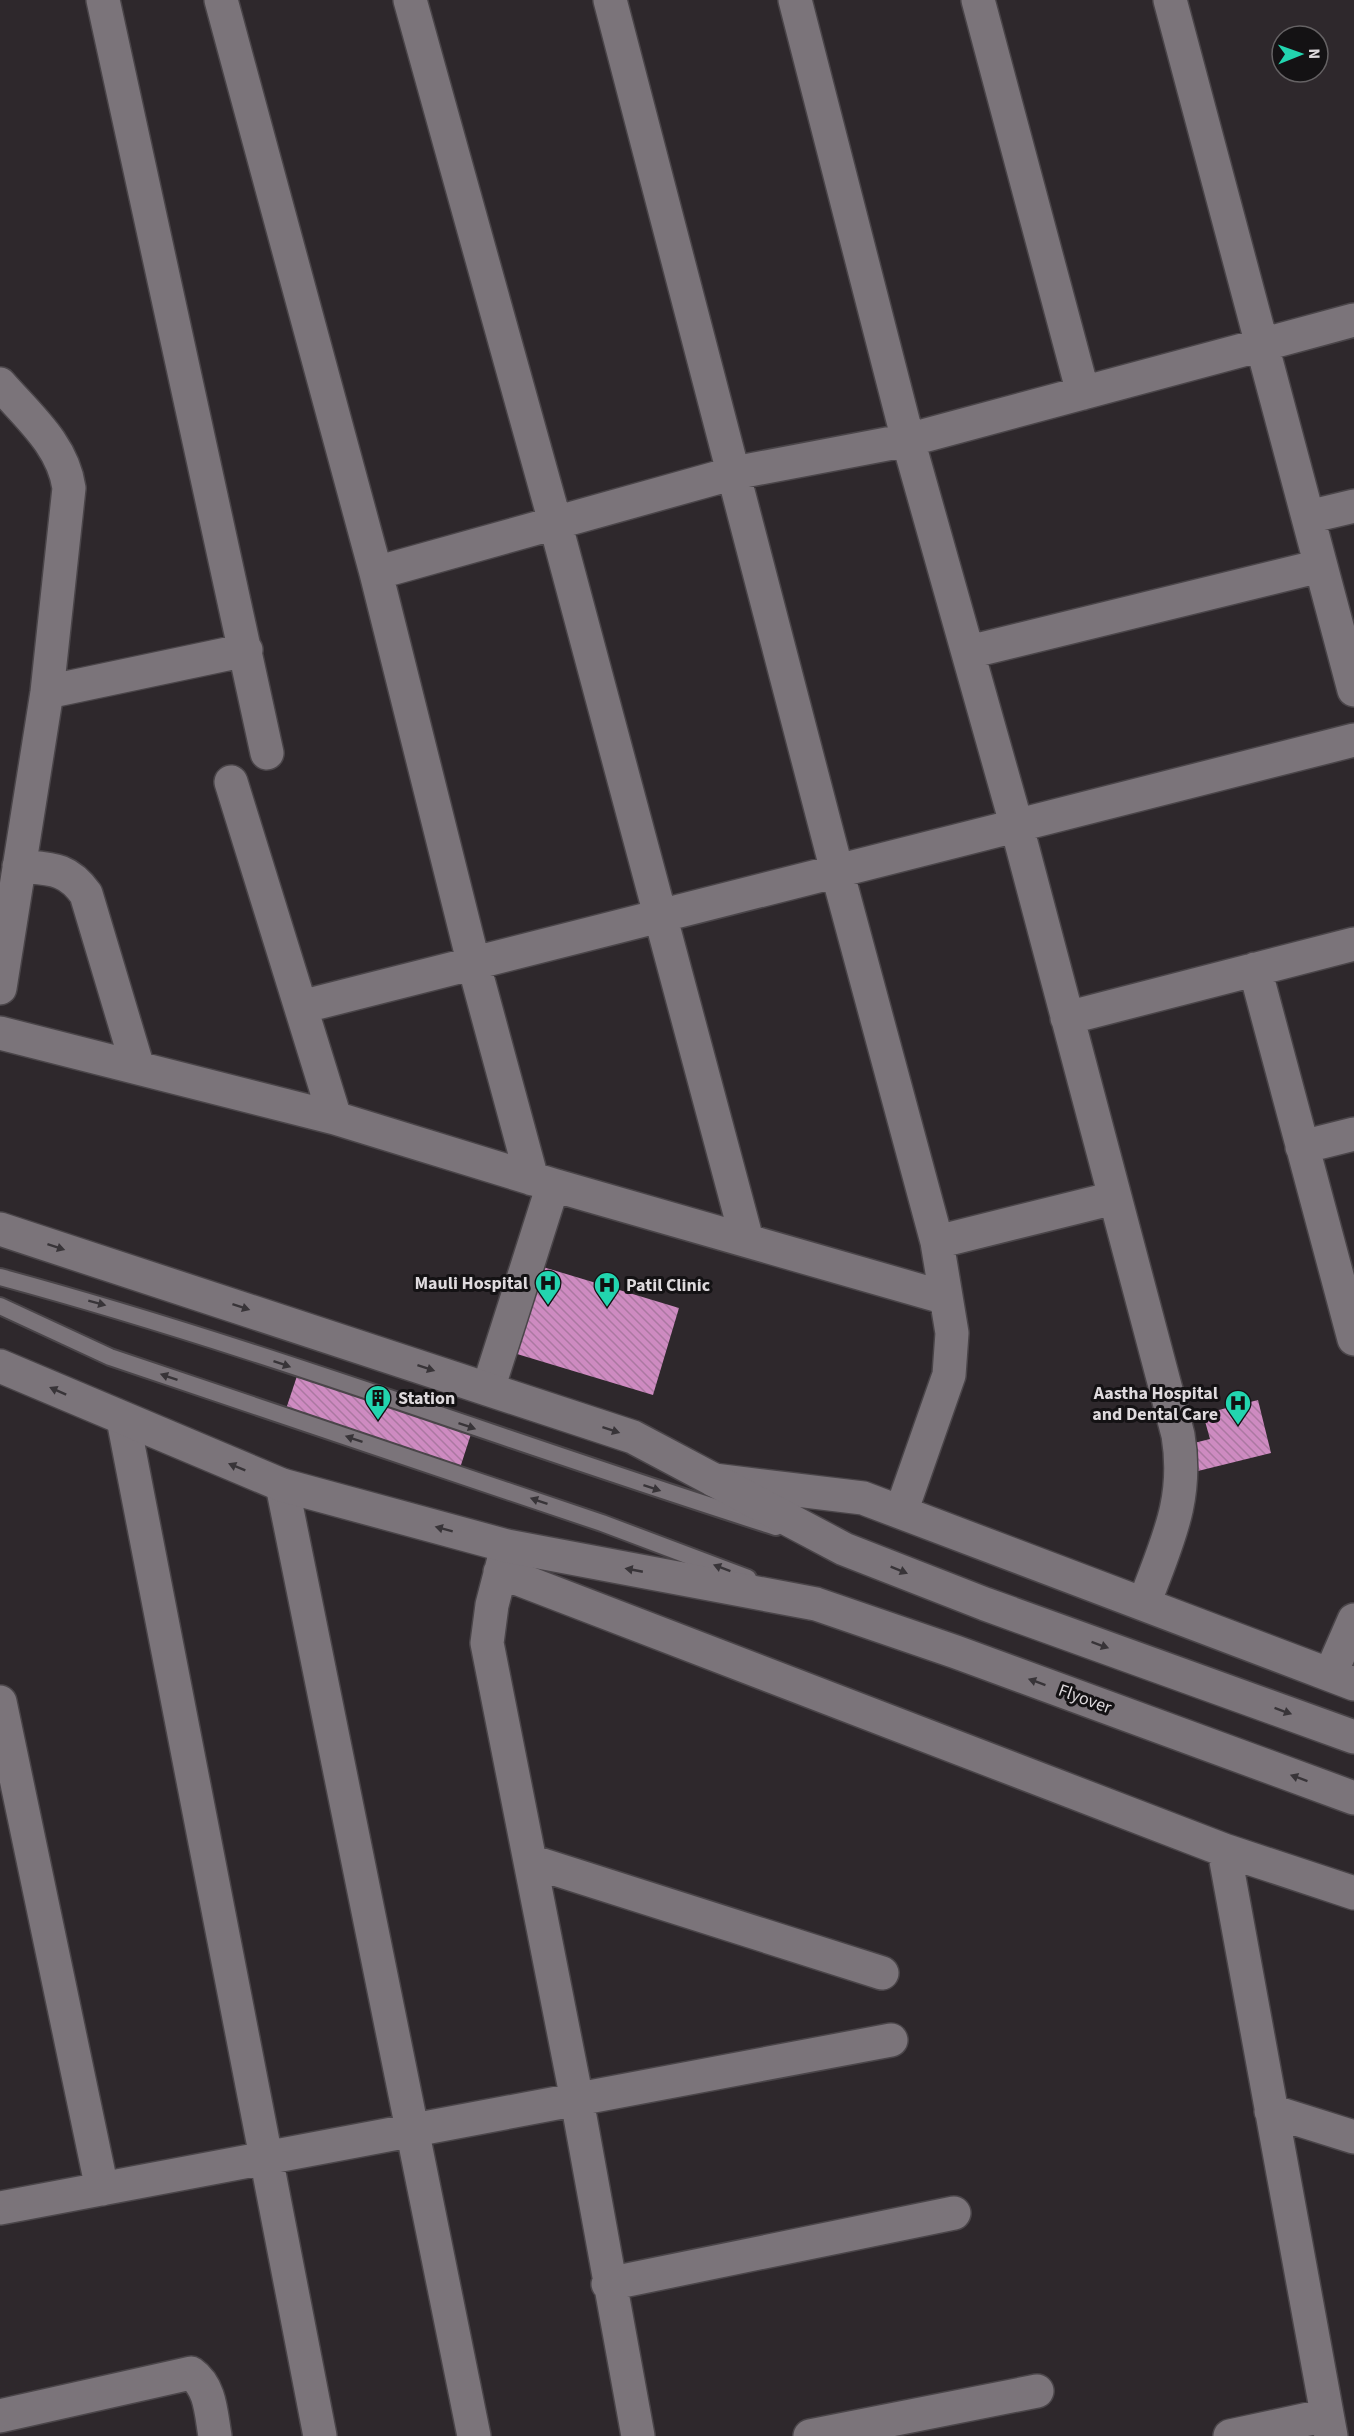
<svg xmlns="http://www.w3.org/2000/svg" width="1354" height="2436" viewBox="0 0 1354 2436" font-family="'Source Sans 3',sans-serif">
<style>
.building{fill:url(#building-back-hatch)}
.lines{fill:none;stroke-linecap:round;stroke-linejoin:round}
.lane-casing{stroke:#4a4549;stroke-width:20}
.street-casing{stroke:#4a4549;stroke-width:36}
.secondary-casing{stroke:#4a4549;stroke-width:36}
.lane{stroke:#7b747a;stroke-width:16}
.street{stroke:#7b747a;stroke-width:33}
.secondary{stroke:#7b747a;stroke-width:33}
.oneway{fill:#383438}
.labels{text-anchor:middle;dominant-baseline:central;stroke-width:6;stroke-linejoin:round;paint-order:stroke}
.poi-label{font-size:18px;font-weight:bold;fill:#dedadd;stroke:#141214;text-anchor:end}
.street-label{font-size:18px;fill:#dedadd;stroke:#141214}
</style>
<defs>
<pattern id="building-back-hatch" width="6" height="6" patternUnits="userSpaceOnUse" patternTransform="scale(1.5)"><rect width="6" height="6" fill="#ce8bc1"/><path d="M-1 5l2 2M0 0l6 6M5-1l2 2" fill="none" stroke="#ab78a1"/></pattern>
</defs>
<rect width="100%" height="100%" fill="#2e282c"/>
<!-- building -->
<path class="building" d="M 543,1267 L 679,1308 L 653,1395 L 517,1354 Z
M 297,1376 L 471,1434 L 460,1468 L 286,1409 Z
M 1258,1400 L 1271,1453 L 1198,1471 L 1190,1444 L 1210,1439 L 1203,1414 Z"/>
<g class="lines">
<!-- lane casing -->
<g class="lane-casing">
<path id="lane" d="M 0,1277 C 262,1348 517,1445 776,1527
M 0,1306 L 110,1357 L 602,1523 L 748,1578"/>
</g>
<!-- street casing -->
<g class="street-casing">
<path id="street" d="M 103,0 L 267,753
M 221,0 L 376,573 L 474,965 L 532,1179
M 410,0 L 555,522 L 747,1240
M 610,0 L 837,871 L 937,1242 L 952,1333 L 949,1375 L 901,1512
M 795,0 L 908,440 L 1017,827 L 1178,1435 C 1189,1501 1166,1543 1144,1604
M 978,0 L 1083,393
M 1170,0 L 1354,690
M 0,384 C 28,416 63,445 69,488 L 47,692 L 0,988
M 1308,517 L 1354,506
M 376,573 L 734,473 L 908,440 L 1354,320
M 969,652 L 1320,566
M 47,692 L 246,650
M 231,782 L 335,1118
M 19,866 C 50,869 67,867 86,894 L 138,1068
M 1255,969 L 1354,1339
M 301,1007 L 1354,740
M 1067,1018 L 1354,944
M 0,1033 L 335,1118 L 553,1185 L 946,1298
M 1302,1147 L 1354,1134
M 937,1242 L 1114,1198
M 488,1389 L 553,1185
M 123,1419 L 320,2436
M 714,1480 L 863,1498 L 1354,1684
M 282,1485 L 474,2436
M 506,1551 L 492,1605 L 487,1643 L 577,2100 L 638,2436
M 500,1572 L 1224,1850 L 1354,1893
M 1330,1675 L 1354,1620
M 0,1702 L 102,2189
M 1224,1850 L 1331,2436
M 530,1861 L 882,1973
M 1271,2111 L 1354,2137
M 0,2208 L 891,2040
M 608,2284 L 954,2213
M 0,2416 L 191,2373 C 211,2387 211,2414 215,2436
M 810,2436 L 1037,2391
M 1230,2436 L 1327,2415"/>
</g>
<!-- secondary casing -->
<g class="secondary-casing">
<path id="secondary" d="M 0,1229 L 633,1437 L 844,1549 L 985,1604 L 1354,1737
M 0,1366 L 282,1485 L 507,1546 L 816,1604 L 956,1652 L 1354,1798"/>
</g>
<!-- lane -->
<use href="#lane" class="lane"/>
<!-- street -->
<use href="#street" class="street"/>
<!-- secondary -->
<use href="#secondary" class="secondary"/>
</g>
<!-- one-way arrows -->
<defs><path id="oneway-solid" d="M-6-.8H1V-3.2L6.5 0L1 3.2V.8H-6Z" transform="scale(1.5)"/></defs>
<g class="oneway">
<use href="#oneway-solid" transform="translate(56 1247) rotate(18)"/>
<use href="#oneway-solid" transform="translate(97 1303) rotate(15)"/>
<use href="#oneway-solid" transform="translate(241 1307) rotate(18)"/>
<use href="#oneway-solid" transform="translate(282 1364) rotate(19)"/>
<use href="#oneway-solid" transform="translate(426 1368) rotate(18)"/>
<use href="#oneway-solid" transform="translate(169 1377) rotate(-161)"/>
<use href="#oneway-solid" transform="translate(58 1391) rotate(-156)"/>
<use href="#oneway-solid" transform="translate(467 1426) rotate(19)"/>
<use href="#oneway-solid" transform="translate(611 1430) rotate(18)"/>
<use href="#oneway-solid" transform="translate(354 1439) rotate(-161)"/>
<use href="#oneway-solid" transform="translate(237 1467) rotate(-158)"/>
<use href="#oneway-solid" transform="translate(652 1488) rotate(18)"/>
<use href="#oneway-solid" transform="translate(539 1501) rotate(-161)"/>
<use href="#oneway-solid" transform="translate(444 1529) rotate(-165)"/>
<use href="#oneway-solid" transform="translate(722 1568) rotate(-159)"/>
<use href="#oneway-solid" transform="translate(634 1570) rotate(-169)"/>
<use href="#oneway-solid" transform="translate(899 1570) rotate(22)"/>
<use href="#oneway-solid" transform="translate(1100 1645) rotate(20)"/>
<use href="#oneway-solid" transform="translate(1037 1682) rotate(-160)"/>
<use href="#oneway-solid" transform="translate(1283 1711) rotate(20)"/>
<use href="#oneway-solid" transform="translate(1299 1778) rotate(-160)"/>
</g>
<!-- icons -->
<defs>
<g id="hospital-pin" transform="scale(1.35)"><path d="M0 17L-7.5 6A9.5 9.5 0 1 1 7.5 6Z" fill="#22d5af" stroke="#141214"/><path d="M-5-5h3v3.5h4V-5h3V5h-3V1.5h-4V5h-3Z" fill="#111"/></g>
<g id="building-pin" transform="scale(1.35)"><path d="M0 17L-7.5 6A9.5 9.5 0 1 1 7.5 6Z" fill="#22d5af" stroke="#141214"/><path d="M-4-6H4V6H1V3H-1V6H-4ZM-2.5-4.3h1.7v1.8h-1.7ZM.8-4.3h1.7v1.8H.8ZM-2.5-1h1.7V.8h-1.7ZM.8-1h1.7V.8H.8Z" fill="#111"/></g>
</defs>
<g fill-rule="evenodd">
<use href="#hospital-pin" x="548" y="1283"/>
<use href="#hospital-pin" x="607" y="1285"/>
<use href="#building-pin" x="378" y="1398"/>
<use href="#hospital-pin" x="1238" y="1403"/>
</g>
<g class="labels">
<!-- poi labels -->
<g class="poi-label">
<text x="528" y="1283">Mauli Hospital</text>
<text x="626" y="1285" text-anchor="start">Patil Clinic</text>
<text x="1218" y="1393">Aastha Hospital<tspan x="1218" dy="21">and Dental Care</tspan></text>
<text x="398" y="1398" text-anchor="start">Station</text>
</g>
<!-- street labels -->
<g class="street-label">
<text transform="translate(1085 1699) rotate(20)">Flyover</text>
</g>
</g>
<!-- north arrow -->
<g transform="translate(1300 54) rotate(89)"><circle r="28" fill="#141214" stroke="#656264" stroke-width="1.5"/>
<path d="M0-4.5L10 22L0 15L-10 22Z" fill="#22d5af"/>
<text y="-9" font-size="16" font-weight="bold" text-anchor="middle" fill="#dedadd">N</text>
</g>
</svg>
